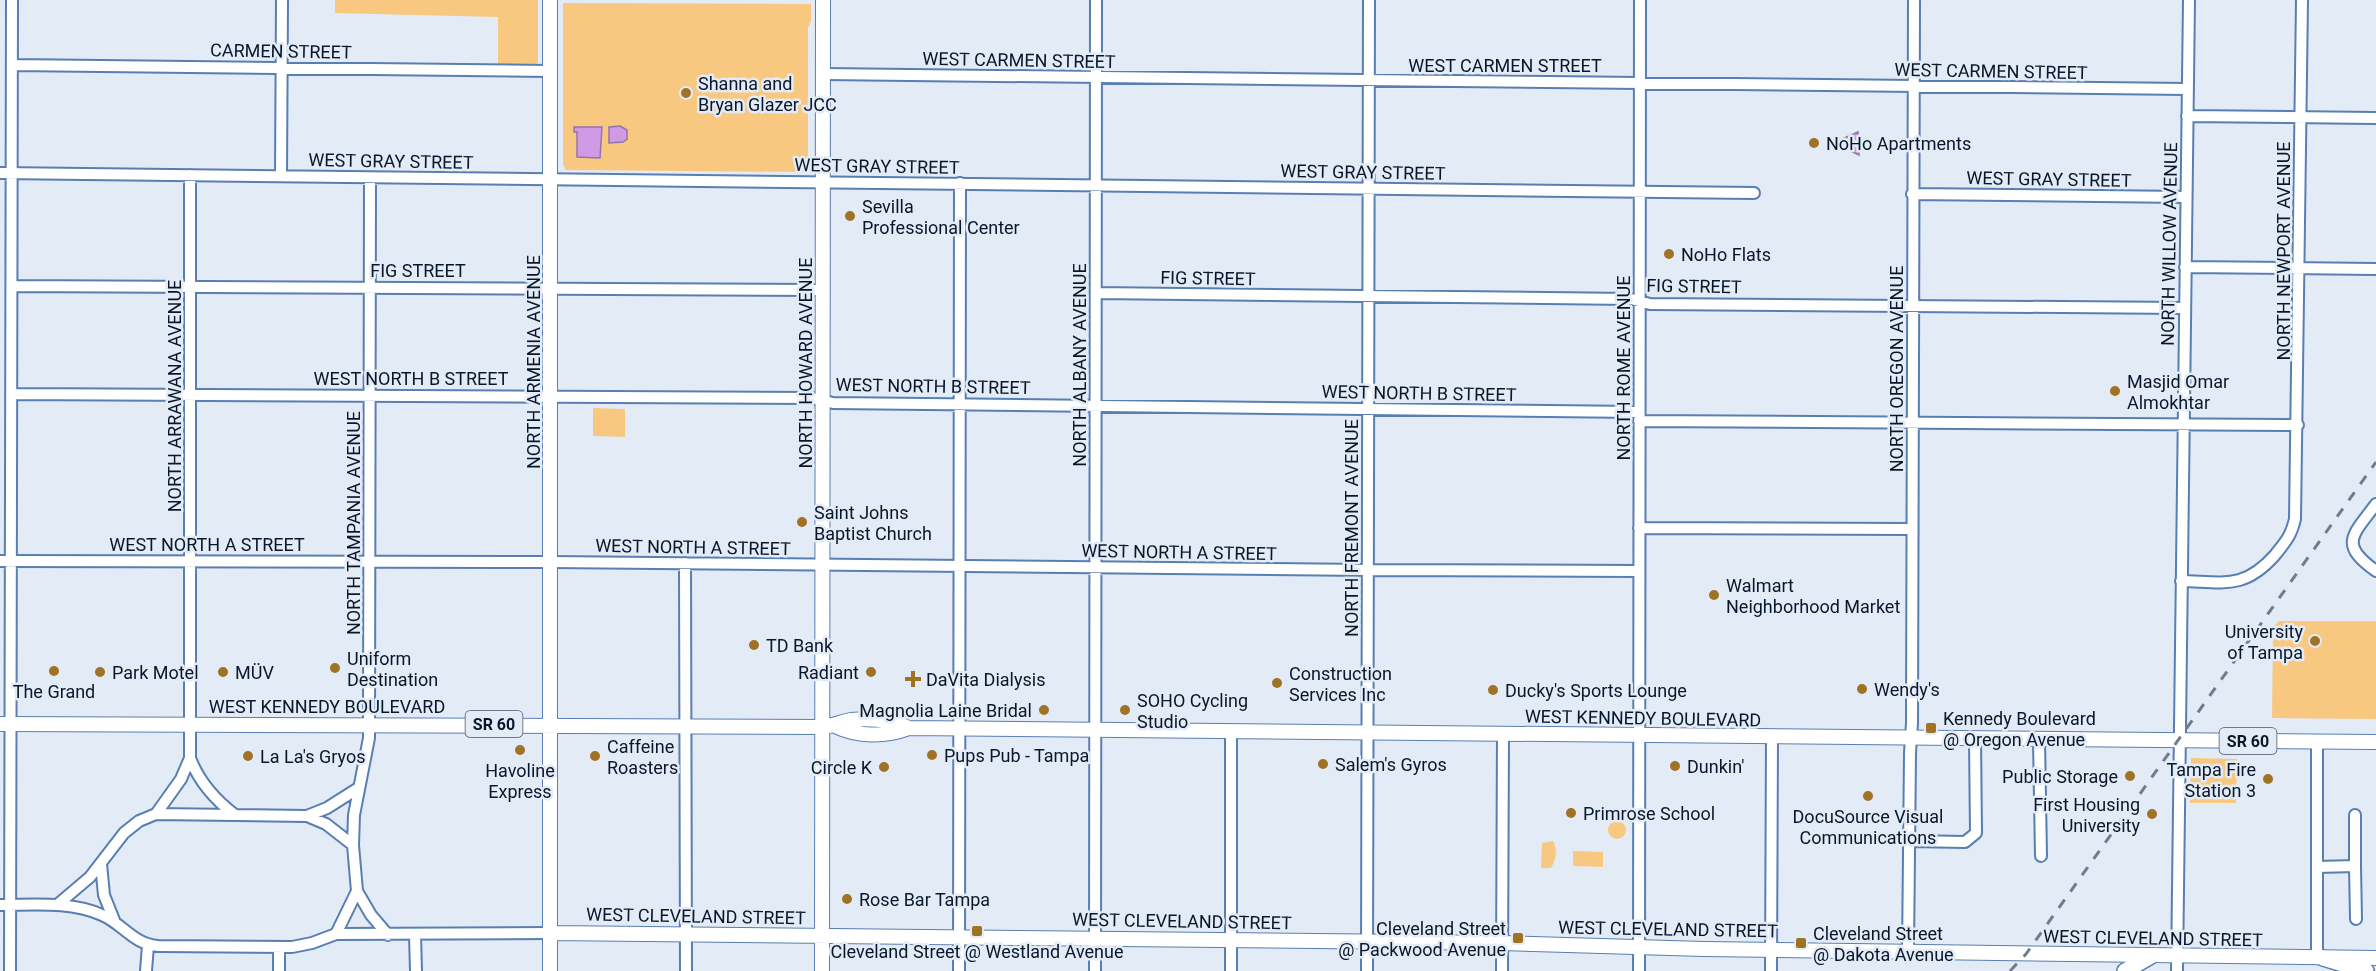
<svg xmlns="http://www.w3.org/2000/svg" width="2376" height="971" viewBox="0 0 2376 971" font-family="Roboto,sans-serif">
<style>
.green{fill:#f8c881}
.water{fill:#d19ae5;stroke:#9573ad;stroke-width:1.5}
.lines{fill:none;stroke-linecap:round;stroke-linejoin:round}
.minor-casing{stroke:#597eb1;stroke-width:14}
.major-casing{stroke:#597eb1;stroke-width:16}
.highway-casing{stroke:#597eb1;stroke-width:18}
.minor{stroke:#fff;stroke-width:10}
.major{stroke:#fff;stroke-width:14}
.highway{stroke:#fff;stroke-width:15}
.rail{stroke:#707c8c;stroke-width:3;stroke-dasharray:10 10;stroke-linecap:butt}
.poi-dot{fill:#9f7224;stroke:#e3ebf7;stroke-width:2}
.labels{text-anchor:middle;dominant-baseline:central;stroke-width:5;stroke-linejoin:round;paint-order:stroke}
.shield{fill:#e3ebf7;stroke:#4a5768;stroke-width:1.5}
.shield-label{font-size:16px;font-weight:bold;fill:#08172a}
.street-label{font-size:18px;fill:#08172a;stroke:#e3ebf7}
.poi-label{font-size:18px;fill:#08172a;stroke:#e3ebf7;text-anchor:start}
</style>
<rect width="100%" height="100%" fill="#e3ebf7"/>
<!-- green -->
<path class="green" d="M 335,0 L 538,0 L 538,63 L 533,66 L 498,66 L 498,17 L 335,13 Z
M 563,3 L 811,4 L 811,21 L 808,28 L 808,172 L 566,170 L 563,165 Z
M 593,408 L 625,409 L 625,437 L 593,436 Z
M 2279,621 L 2376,621 L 2376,719 L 2272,718 L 2273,628 Z
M 2191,758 L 2237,759 L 2236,803 L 2190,803 Z
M1608 830a9 9 0 1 1 18 0a9 9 0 1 1-18 0Z
M 1553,841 C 1558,851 1556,859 1551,868 L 1541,868 L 1542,843 Z
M 1573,851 L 1603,852 L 1603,867 L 1573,866 Z"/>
<!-- water -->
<path class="water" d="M 620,126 L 627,130 L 627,139 L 623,142 L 609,143 L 609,127 Z
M 574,127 L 602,127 L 600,158 L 577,157 L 577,132 L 574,132 Z
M 1858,132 L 1859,155 L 1842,147 L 1842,139 Z"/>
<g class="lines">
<!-- minor casing -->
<g class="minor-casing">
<path id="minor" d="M 12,65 L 550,71
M 823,74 L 2187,89
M 2187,116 L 2376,118
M 0,173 L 1754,193
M 281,176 L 282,0
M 1912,194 L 2186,197
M 2185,267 L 2376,269
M 12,286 L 823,290
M 1096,293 L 1631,299 L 1650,304 L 2184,308
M 11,394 L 812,398 L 833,403 L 1639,412
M 1639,421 L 2298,425
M 2376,504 C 2353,535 2338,544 2376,571
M 1639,528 L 1912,529
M 0,561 L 550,562 L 1368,570 L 1639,571
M 685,563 L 686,971
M 2181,581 C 2224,582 2244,590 2275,555 C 2286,541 2291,536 2295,519 L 2302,0
M 1231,732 L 1231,971
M 2039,740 L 2041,856
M 190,758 C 199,782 214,799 235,815
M 156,814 L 307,816 L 326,824 L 353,845
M 307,816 L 327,808 L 357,789
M 1909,841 L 1965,842 L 1976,833 L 1975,739
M 101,864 L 104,895 L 114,920
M 2355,866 L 2356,919
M 2317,867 L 2355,866 L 2355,815
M 357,891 L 371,915 L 388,935
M 0,905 C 34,905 70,901 102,915 C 123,924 133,944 158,946 L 292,947 L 312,943 L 336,934 L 551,933
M 57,905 L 90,877 L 124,833 L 139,821 L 156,814 L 181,779 L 190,758 L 190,175
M 336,934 L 357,891 L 353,845 L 354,815 L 369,738 L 370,178
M 415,935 L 416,971
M 279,947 L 279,971
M 1908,953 L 1910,753 L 1912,723 L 1914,0
M 2317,958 L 2317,742
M 10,971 L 12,0
M 146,971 L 148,945
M 959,971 L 960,183
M 1095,971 L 1096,0
M 1367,971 L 1369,0
M 1502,971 L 1503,734
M 1639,971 L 1640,0
M 1771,971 L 1772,737
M 2177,971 L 2189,0"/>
</g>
<!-- major casing -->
<g class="major-casing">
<path id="major" d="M 550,0 L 550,971
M 0,724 L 822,727 C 834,726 840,722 851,720 C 870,718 891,720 909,728
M 835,726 C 858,737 885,737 909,728 L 2376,742
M 551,933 L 1502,943 L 1704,949 L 2376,958
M 822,971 L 823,0"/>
</g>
<!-- highway casing -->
<g class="highway-casing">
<path id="highway" d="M 2323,958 L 2366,971
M 2125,971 L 2151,956"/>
</g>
<!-- minor -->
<use href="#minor" class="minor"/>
<!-- major -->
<use href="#major" class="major"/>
<!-- highway -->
<use href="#highway" class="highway"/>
<!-- rail -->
<path class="rail" d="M 2010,971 L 2026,954 L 2376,462"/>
</g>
<!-- markers -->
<g class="poi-dot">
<circle cx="686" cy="93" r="6"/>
<circle cx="1814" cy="143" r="6"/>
<circle cx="850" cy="216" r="6"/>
<circle cx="1669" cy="254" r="6"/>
<circle cx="2115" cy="391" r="6"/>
<circle cx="802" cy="522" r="6"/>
<circle cx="1714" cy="595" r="6"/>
<circle cx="2315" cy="641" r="6"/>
<circle cx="754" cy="645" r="6"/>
<circle cx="335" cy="668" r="6"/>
<circle cx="54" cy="671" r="6"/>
<circle cx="100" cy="672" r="6"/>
<circle cx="223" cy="672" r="6"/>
<circle cx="871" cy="672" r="6"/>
<path d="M910 670h6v6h6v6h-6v6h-6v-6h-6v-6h6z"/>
<circle cx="1277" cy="683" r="6"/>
<circle cx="1862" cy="689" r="6"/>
<circle cx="1493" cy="690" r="6"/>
<circle cx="1044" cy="710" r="6"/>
<circle cx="1125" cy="710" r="6"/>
<rect x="1925" y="722" width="12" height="12" rx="3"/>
<circle cx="520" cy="750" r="6"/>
<circle cx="932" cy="755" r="6"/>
<circle cx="248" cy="756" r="6"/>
<circle cx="595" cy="756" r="6"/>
<circle cx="1323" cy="764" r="6"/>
<circle cx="1675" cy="766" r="6"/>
<circle cx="884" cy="767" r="6"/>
<circle cx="2130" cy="776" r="6"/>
<circle cx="2268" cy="779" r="6"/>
<circle cx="1868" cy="796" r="6"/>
<circle cx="1571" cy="813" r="6"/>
<circle cx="2152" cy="814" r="6"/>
<circle cx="847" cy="899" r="6"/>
<rect x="971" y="925" width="12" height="12" rx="3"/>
<rect x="1512" y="932" width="12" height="12" rx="3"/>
<rect x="1795" y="937" width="12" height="12" rx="3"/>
</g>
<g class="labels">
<!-- shield labels -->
<g class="shield">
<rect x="465.5" y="711" width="57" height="26" rx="4.5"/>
<rect x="2219.5" y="728" width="57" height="26" rx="4.5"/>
</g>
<g class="shield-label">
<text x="494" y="724">SR 60</text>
<text x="2248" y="741">SR 60</text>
</g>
<!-- street labels -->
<g class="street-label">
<text transform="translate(281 51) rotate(1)">CARMEN STREET</text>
<text transform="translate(1019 60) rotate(1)">WEST CARMEN STREET</text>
<text x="1505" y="65">WEST CARMEN STREET</text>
<text transform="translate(1991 71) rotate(1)">WEST CARMEN STREET</text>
<text transform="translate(391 161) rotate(1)">WEST GRAY STREET</text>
<text transform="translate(877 166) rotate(1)">WEST GRAY STREET</text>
<text transform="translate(1363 172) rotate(1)">WEST GRAY STREET</text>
<text transform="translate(2049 179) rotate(1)">WEST GRAY STREET</text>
<text transform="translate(2169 244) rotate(-89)">NORTH WILLOW AVENUE</text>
<text transform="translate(2283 251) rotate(-90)">NORTH NEWPORT AVENUE</text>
<text x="418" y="270">FIG STREET</text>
<text transform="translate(1208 278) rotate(1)">FIG STREET</text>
<text transform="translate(1694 286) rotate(1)">FIG STREET</text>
<text transform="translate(533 362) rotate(-90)">NORTH ARMENIA AVENUE</text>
<text transform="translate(805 363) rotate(-90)">NORTH HOWARD AVENUE</text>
<text transform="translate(1079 365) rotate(-90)">NORTH ALBANY AVENUE</text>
<text transform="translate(1623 368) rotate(-90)">NORTH ROME AVENUE</text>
<text transform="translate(1896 369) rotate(-90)">NORTH OREGON AVENUE</text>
<text x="411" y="378">WEST NORTH B STREET</text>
<text transform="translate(933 386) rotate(1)">WEST NORTH B STREET</text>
<text transform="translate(1419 393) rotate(1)">WEST NORTH B STREET</text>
<text transform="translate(174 396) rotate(-90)">NORTH ARRAWANA AVENUE</text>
<text transform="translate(353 523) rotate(-90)">NORTH TAMPANIA AVENUE</text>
<text transform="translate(1351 528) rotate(-90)">NORTH FREMONT AVENUE</text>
<text x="207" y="544">WEST NORTH A STREET</text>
<text transform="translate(693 547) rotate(1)">WEST NORTH A STREET</text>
<text transform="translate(1179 552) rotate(1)">WEST NORTH A STREET</text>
<text x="327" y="706">WEST KENNEDY BOULEVARD</text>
<text transform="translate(1643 718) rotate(1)">WEST KENNEDY BOULEVARD</text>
<text transform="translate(696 916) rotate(1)">WEST CLEVELAND STREET</text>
<text transform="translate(1182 921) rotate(1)">WEST CLEVELAND STREET</text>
<text transform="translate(1668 929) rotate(1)">WEST CLEVELAND STREET</text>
<text transform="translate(2153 938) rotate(1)">WEST CLEVELAND STREET</text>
</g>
<!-- poi labels -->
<g class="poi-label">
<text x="698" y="83">Shanna and<tspan x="698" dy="21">Bryan Glazer JCC</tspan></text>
<text x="1826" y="143">NoHo Apartments</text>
<text x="862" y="206">Sevilla<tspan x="862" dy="21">Professional Center</tspan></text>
<text x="1681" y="254">NoHo Flats</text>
<text x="2127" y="381">Masjid Omar<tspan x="2127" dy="21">Almokhtar</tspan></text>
<text x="814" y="512">Saint Johns<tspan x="814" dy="21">Baptist Church</tspan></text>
<text x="1726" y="585">Walmart<tspan x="1726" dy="21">Neighborhood Market</tspan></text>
<text x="2303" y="631" text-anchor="end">University<tspan x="2303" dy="21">of Tampa</tspan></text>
<text x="766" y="645">TD Bank</text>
<text x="347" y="658">Uniform<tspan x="347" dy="21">Destination</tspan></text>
<text x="112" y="672">Park Motel</text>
<text x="235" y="672">MÜV</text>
<text x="859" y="672" text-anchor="end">Radiant</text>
<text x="1289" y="673">Construction<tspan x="1289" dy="21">Services Inc</tspan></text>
<text x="926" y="679">DaVita Dialysis</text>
<text x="1874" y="689">Wendy's</text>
<text x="1505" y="690">Ducky's Sports Lounge</text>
<text x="54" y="691" text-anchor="middle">The Grand</text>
<text x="1137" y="700">SOHO Cycling<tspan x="1137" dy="21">Studio</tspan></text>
<text x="1032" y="710" text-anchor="end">Magnolia Laine Bridal</text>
<text x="1943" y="718">Kennedy Boulevard<tspan x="1943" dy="21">@ Oregon Avenue</tspan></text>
<text x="607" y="746">Caffeine<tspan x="607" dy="21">Roasters</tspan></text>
<text x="944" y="755">Pups Pub - Tampa</text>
<text x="260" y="756">La La's Gryos</text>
<text x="1335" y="764">Salem's Gyros</text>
<text x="1687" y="766">Dunkin'</text>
<text x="872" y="767" text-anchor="end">Circle K</text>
<text x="2256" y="769" text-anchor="end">Tampa Fire<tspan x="2256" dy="21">Station 3</tspan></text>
<text x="520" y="770" text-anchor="middle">Havoline<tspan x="520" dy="21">Express</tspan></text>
<text x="2118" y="776" text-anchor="end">Public Storage</text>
<text x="2140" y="804" text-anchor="end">First Housing<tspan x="2140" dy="21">University</tspan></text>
<text x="1583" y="813">Primrose School</text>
<text x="1868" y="816" text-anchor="middle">DocuSource Visual<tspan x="1868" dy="21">Communications</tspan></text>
<text x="859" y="899">Rose Bar Tampa</text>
<text x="1506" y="928" text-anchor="end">Cleveland Street<tspan x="1506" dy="21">@ Packwood Avenue</tspan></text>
<text x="1813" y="933">Cleveland Street<tspan x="1813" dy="21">@ Dakota Avenue</tspan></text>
<text x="977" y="951" text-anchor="middle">Cleveland Street @ Westland Avenue</text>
</g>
</g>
</svg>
